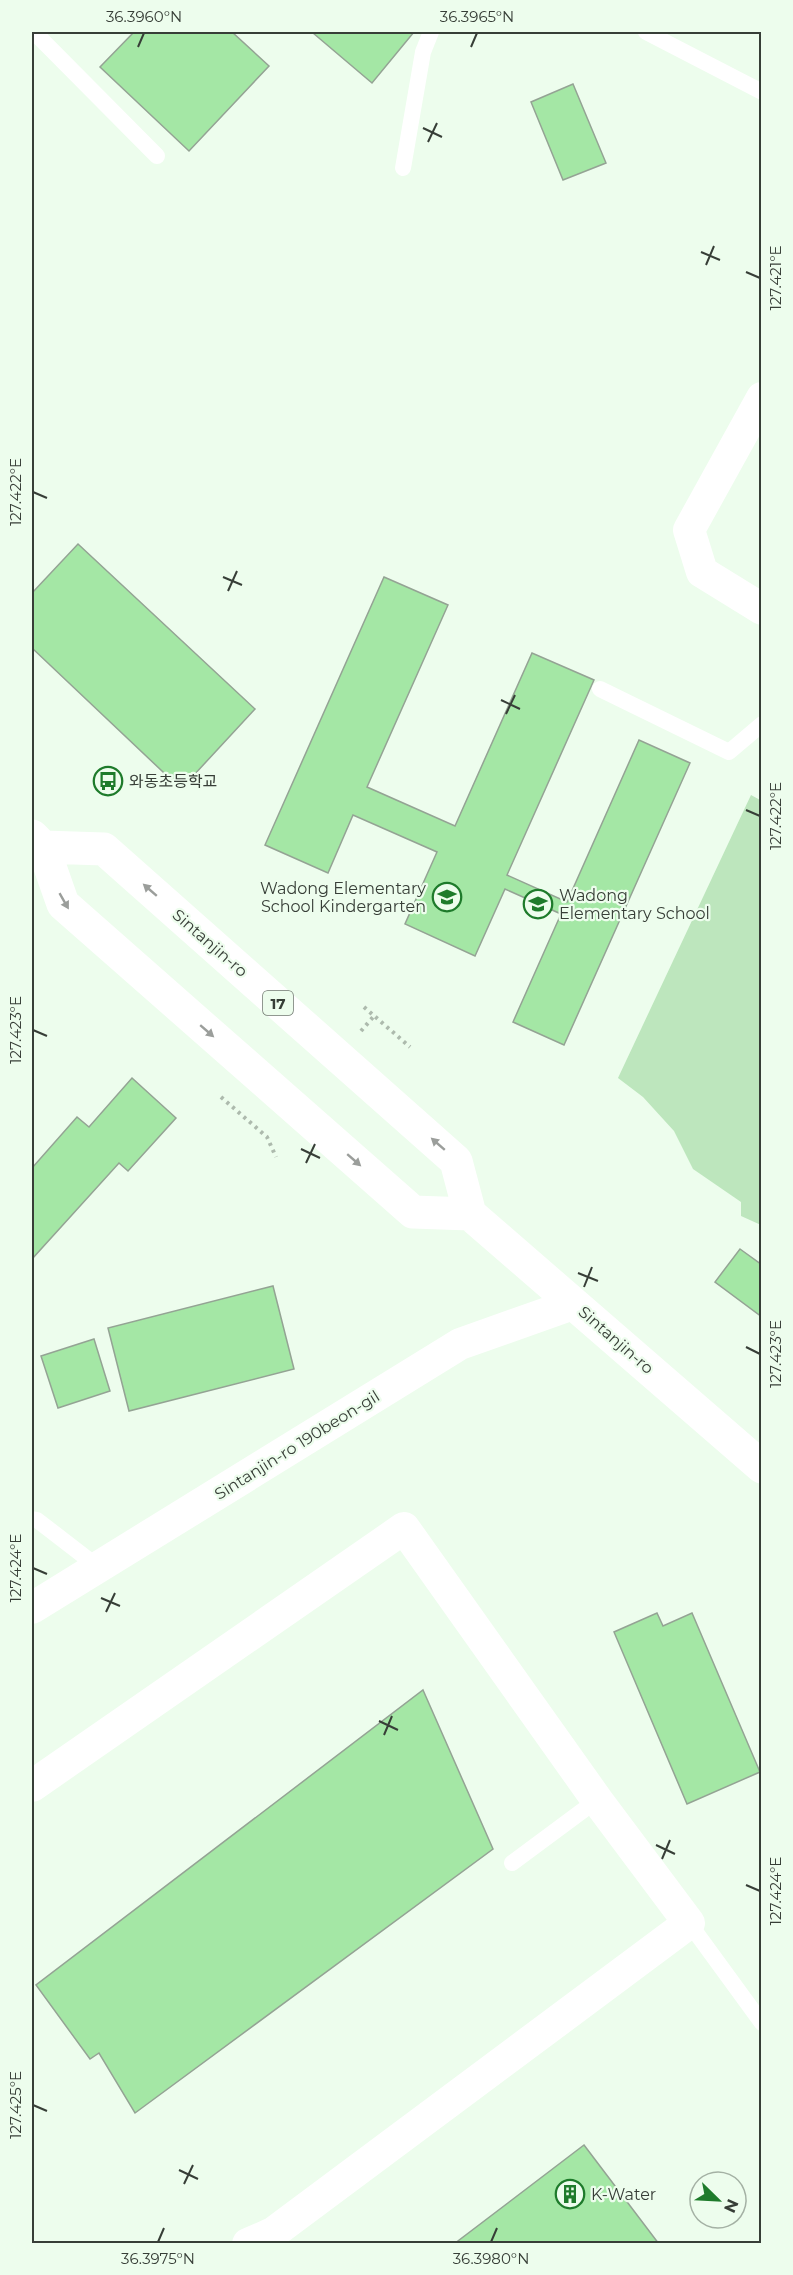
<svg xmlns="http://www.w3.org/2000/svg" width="793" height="2275" viewBox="0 0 793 2275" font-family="Montserrat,'Noto Sans KR',sans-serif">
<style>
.green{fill:#bde6bd}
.building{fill:#a4e7a5;stroke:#94a394;stroke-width:1.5}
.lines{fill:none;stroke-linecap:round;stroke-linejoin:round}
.path{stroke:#adbaad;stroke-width:4;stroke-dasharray:3 4.5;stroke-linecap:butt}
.lane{stroke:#fff;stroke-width:16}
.street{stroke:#fff;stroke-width:32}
.primary{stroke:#fff;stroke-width:33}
.oneway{fill:#9b9e9b}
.ticks{fill:none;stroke:#373e37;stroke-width:2}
.labels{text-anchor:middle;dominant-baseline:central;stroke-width:4.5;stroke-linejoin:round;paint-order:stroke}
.shield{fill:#edfded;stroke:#6e776e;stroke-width:1.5}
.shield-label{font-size:15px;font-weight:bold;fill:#373e37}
.poi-label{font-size:16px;fill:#373e37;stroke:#edfded;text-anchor:start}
.street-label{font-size:16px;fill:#373e37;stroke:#edfded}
.neatline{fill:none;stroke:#373e37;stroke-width:2}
.ticks-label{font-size:15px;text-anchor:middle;fill:#373e37}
</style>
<rect width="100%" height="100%" fill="#edfded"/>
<!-- green -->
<path class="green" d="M 751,795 L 762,801 L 761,1225 L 741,1216 L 741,1202 L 693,1169 L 674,1131 L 643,1097 L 618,1078 Z"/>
<!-- building -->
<path class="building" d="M 134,32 L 232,32 L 269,66 L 189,151 L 100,67 Z
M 315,32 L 414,32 L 372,83 L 313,33 Z
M 573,84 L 606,163 L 563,180 L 531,102 Z
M 78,544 L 255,709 L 181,789 L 32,648 L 32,593 Z
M 384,577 L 448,605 L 367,787 L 455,826 L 532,653 L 594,680 L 507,875 L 567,902 L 639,740 L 690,763 L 564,1045 L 513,1022 L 561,914 L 505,889 L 475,956 L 405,924 L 437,852 L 353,815 L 328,873 L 265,845 Z
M 132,1078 L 176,1118 L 128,1171 L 119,1163 L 32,1259 L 32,1168 L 77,1117 L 89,1127 Z
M 740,1249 L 762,1265 L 762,1317 L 715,1282 Z
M 273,1286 L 294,1369 L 129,1411 L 108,1328 Z
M 94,1339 L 110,1391 L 58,1408 L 41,1356 Z
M 657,1613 L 663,1626 L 692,1613 L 760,1772 L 687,1804 L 614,1632 Z
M 423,1690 L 493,1849 L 135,2113 L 99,2053 L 90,2059 L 36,1985 Z
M 584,2145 L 659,2244 L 454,2244 Z"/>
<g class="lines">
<!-- path -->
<path class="path" d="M 364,1007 L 410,1047
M 361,1031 L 374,1016
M 221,1097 L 267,1137 L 276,1157"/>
<!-- lane -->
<path class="lane" d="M 34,32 L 157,156
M 646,32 L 762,92
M 403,168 L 423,52 L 431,32
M 600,689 L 729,752 L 762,724
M 32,1519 L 37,1520 L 98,1567
M 512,1863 L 597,1800
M 689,1923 L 762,2023"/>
<!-- street -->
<path class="street" d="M 762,398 L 689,530 L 702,572 L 762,609
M 32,1608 L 460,1344 L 573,1304
M 32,1786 L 404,1528 L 597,1800 L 689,1923 L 273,2233 L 248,2244"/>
<!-- primary -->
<path class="primary" d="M 32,836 L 43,847 L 63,904 L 413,1212 L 470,1214
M 43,847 L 104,849 L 456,1161 L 470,1214 L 762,1467"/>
</g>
<!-- one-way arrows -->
<defs><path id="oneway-solid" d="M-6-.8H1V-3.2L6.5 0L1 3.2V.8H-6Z" transform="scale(1.5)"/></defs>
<g class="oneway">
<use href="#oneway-solid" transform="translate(150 890) rotate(-139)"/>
<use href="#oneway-solid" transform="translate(64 901) rotate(60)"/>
<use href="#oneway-solid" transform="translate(207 1031) rotate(41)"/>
<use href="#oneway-solid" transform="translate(438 1144) rotate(-139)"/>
<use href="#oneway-solid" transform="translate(354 1160) rotate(41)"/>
</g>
<!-- ticks -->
<path class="ticks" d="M 138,47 L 144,33M 471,47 L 477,33M 423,128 L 442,137M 428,142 L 437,123M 701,252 L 720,260M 706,265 L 714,246M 746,272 L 760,278M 33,492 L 47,498M 223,577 L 242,585M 228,591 L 237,571M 501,700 L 520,709M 506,714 L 515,695M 746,810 L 760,816M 33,1030 L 47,1036M 301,1149 L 320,1158M 306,1163 L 315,1144M 578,1273 L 598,1281M 584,1287 L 592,1267M 746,1347 L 760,1354M 33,1568 L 47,1574M 101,1598 L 120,1606M 106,1612 L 115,1593M 379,1721 L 398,1730M 384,1735 L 392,1716M 656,1845 L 675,1854M 662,1859 L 670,1840M 746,1885 L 760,1891M 33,2105 L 47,2111M 179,2170 L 198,2179M 184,2184 L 193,2165M 158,2242 L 164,2228M 491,2242 L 497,2228"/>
<!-- icons -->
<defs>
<g id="bus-ring" transform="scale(1.5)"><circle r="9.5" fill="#edfded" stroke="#1e7b2b" stroke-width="1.5"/><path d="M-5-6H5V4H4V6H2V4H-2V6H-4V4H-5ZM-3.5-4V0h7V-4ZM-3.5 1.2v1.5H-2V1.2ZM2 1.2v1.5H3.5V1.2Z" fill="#1e7b2b"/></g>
<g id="school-ring" transform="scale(1.5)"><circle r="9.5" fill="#edfded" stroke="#1e7b2b" stroke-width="1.5"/><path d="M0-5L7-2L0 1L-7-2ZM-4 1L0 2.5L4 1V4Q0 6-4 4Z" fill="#1e7b2b"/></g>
<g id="building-ring" transform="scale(1.5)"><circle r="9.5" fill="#edfded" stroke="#1e7b2b" stroke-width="1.5"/><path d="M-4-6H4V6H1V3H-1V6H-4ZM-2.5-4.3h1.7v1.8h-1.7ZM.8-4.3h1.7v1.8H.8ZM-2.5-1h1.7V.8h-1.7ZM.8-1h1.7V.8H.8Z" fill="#1e7b2b"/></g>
</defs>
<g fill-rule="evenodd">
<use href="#bus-ring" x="108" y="781"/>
<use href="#school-ring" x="447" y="897"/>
<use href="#school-ring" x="538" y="904"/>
<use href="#building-ring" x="570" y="2194"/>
</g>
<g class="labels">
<!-- shield labels -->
<rect class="shield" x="263" y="991" width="30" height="24" rx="4.5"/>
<g class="shield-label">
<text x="278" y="1003">17</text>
</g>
<!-- poi labels -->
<g class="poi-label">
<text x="129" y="781">와동초등학교</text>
<text x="426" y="888" text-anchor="end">Wadong Elementary<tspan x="426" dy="18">School Kindergarten</tspan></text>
<text x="559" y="895">Wadong<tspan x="559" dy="18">Elementary School</tspan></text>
<text x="591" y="2194">K-Water</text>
</g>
<!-- street labels -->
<g class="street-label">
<text transform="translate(210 943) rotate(41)">Sintanjin-ro</text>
<text transform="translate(616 1340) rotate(41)">Sintanjin-ro</text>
<text transform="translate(297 1445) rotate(-32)">Sintanjin-ro 190beon-gil</text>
</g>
</g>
<!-- border -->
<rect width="793" height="2275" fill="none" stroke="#edfded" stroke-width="66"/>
<!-- north arrow -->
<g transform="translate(718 2200) rotate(114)"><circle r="28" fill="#edfded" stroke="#a4b1a4" stroke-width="1.5"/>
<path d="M0-4.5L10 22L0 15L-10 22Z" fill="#1e7b2b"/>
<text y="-9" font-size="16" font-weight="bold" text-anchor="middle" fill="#373e37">N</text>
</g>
<rect x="33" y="33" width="727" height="2209" class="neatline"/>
<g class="ticks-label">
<text x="144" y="22">36.3960°N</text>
<text x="477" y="22">36.3965°N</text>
<text transform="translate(776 278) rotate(-90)" y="5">127.421°E</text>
<text transform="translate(16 492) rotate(-90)" y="5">127.422°E</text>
<text transform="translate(776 816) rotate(-90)" y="5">127.422°E</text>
<text transform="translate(16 1030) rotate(-90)" y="5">127.423°E</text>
<text transform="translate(776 1354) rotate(-90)" y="5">127.423°E</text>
<text transform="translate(16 1568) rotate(-90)" y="5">127.424°E</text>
<text transform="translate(776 1891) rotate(-90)" y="5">127.424°E</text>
<text transform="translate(16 2105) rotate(-90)" y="5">127.425°E</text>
<text x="158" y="2264">36.3975°N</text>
<text x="491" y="2264">36.3980°N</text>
</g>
</svg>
